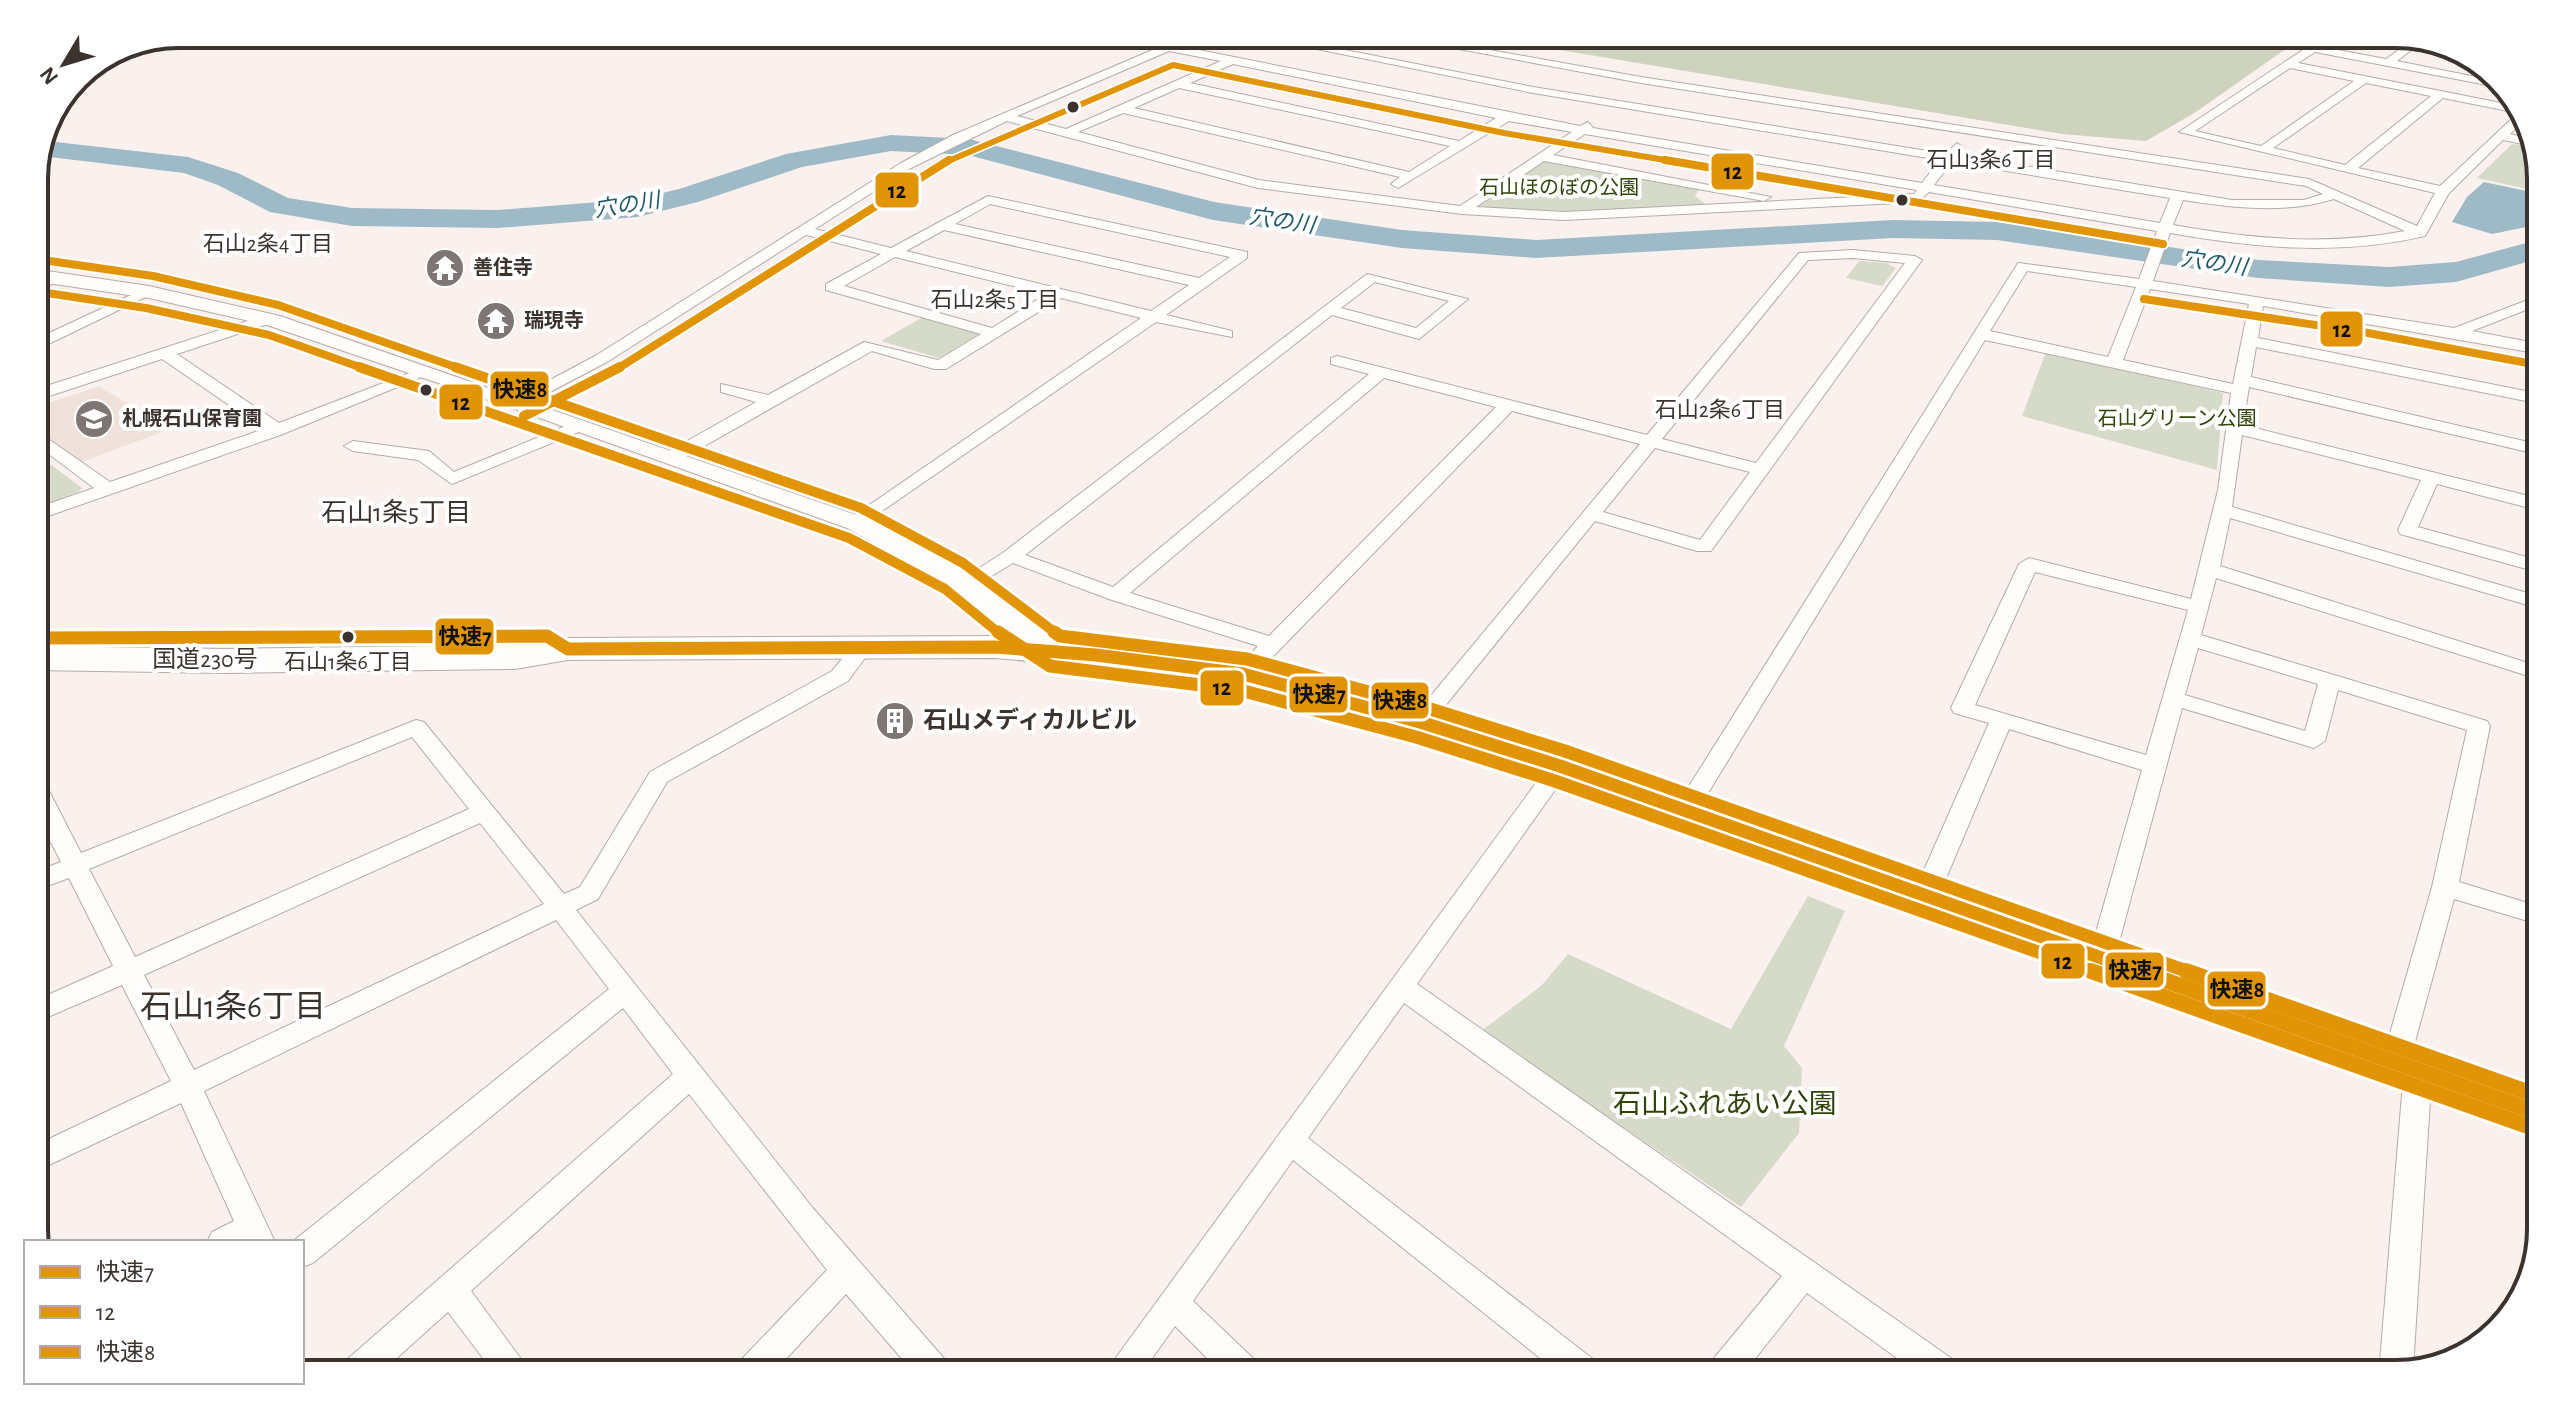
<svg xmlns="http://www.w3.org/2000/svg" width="2575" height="1408" viewBox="0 0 2575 1408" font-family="'Alegreya Sans','Noto Sans JP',sans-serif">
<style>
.built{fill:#f0e1db}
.green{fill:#d6dac8}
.forest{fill:#cdd3bc}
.water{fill:#9dbac6}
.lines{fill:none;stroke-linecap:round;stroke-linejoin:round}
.river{fill:#9dbac6;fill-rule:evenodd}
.street-casing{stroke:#b4aba8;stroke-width:2}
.secondary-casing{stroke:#b4aba8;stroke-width:2}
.highway-casing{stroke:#b4aba8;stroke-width:2}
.street{fill:#fefdfc;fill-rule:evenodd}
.secondary{fill:#fefdfc;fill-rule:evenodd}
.highway{fill:#fefdfc;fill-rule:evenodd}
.bus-1-far1-casing{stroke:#fff;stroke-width:19}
.bus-1-casing{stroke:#fff;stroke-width:22}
.bus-2-far4-casing{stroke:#fff;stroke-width:9}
.bus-2-far3-casing{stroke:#fff;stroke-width:12}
.bus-2-far2-casing{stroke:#fff;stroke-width:15}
.bus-2-far1-casing{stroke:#fff;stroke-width:19}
.bus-2-casing{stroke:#fff;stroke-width:22}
.bus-3-far3-casing{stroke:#fff;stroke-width:12}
.bus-3-far2-casing{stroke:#fff;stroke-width:15}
.bus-3-far1-casing{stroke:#fff;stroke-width:19}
.bus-3-casing{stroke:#fff;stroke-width:22}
.bus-1-far1{stroke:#e29407;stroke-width:13}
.bus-1{stroke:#e29407;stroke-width:16}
.bus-2-far4{stroke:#e29407;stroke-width:6}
.bus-2-far3{stroke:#e29407;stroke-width:8}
.bus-2-far2{stroke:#e29407;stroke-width:10}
.bus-2-far1{stroke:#e29407;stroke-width:13}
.bus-2{stroke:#e29407;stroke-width:16}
.bus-3-far3{stroke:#e29407;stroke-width:8}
.bus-3-far2{stroke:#e29407;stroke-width:10}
.bus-3-far1{stroke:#e29407;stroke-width:13}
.bus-3{stroke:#e29407;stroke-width:16}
.bus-dot{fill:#3c332f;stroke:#fff;stroke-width:3}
.labels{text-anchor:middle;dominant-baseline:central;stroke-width:8;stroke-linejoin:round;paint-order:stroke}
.far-park-label{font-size:20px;fill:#304409;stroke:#fff}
.far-poi-label{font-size:20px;font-weight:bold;fill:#3c332f;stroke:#fff;text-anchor:start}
.far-neighbourhood-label{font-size:22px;fill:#3c332f;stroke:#fff}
.far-water-label{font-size:22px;font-style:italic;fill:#1d596d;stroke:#fff}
.bus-label{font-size:22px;fill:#3c332f;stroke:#fff}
.street-label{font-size:24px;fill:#3c332f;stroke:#fff}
.poi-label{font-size:24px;font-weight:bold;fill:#3c332f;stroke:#fff;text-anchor:start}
.neighbourhood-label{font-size:26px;fill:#3c332f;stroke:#fff}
.near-park-label{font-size:28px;fill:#304409;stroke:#fff}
.near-neighbourhood-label{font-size:32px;fill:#3c332f;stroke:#fff}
.rim{fill:none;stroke:#3c332f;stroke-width:4}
.line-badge{stroke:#fff;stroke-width:3}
.pale-badge-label{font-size:22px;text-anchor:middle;font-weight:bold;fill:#111}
</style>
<rect width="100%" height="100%" fill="#faf1ee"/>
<!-- built -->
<path class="built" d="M 99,386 L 170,429 L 82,462 L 34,430 L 34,408 Z"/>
<!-- green -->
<path class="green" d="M 2512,144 L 2534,147 L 2541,170 L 2541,192 L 2477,178 Z
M 1551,161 L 1700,188 L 1695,196 L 1708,206 L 1563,212 L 1477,207 L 1543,162 Z
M 1859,261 L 1886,263 L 1896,268 L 1882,286 L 1846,278 Z
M 923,317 L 981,333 L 939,358 L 881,341 Z
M 2046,352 L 2223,393 L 2217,470 L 2022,416 Z
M 34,452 L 82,488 L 78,492 L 34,509 Z
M 1808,896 L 1845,911 L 1784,1046 L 1802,1068 L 1799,1133 L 1741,1207 L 1481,1031 L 1541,986 L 1568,954 L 1731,1029 Z"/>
<!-- forest -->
<path class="forest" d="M 1464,34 L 2307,34 L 2196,112 L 2146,141 L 2062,134 Z"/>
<!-- water -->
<path class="water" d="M 2484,182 L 2541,194 L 2541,224 L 2492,234 L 2452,222 L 2467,197 Z"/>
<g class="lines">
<!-- river -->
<path class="river" d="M 891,135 L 969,139 L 1214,202 L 1402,230 L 1536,240 L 1893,220 L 1997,222 L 2258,260 L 2389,267 L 2456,262 L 2541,239 L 2541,258 L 2456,282 L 2389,287 L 2258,278 L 1997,240 L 1893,238 L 1536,258 L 1402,248 L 1213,220 L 968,155 L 891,151 L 802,167 L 698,202 L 637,217 L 497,228 L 352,226 L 270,212 L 218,185 L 184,173 L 41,156 L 47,141 L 188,157 L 238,173 L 288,198 L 352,208 L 497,210 L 637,199 L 679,189 L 786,154 Z"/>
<!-- street casing -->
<g class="street-casing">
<path id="street" d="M 1190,34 L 1204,34 L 1179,46 L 1580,126 L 1588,122 L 1593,128 L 1922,183 L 1940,160 L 1533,93 L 1243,34 L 1264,34 L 1533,87 L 1946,154 L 1957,143 L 1963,147 L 1957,155 L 2232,200 L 2304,200 L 2323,194 L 2306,186 L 1641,83 L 1378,34 L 1401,34 L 1641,77 L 2309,179 L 2417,226 L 2435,193 L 2179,132 L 2327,34 L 2339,34 L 2322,47 L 2386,59 L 2414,39 L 2423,41 L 2397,61 L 2496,81 L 2503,88 L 2315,52 L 2298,63 L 2522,107 L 2525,119 L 2510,134 L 2531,139 L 2533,146 L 2503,140 L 2449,193 L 2425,236 C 2339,256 2256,248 2170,233 L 2153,281 L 2454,328 L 2541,295 L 2541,304 L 2472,331 L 2541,344 L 2541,354 L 2263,306 L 2258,338 L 2541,394 L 2541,404 L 2256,347 L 2251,377 L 2541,445 L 2541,455 L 2249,387 L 2243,425 L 2541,499 L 2541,511 L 2437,484 L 2418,527 L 2541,561 L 2541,573 L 2400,534 L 2398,530 L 2421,480 L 2242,435 L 2232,507 L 2541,597 L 2541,609 L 2230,518 L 2220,566 L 2541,667 L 2541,680 L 2216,578 L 2201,635 L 2487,721 L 2490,726 L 2459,882 L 2541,907 L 2541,925 L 2454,899 L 2410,1060 L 2418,1058 L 2428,1061 L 2432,1069 L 2413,1369 L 2379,1374 L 2404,1070 L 2396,1072 L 2386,1069 L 2382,1061 L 2432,887 L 2467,730 L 2338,690 L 2325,741 L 2314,748 L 2182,708 L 2115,957 L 2111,964 L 2102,967 L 2093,964 L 2089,957 L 2142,770 L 2009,729 L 1939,895 L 1935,901 L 1917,901 L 1913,895 L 1989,723 L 1954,713 L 1951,708 L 2019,564 L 2029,558 L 2191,599 L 2218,490 L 2231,393 L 1985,340 L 1694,816 L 1678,816 L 1674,810 L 2018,263 L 2139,279 L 2157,231 L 1929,192 L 1918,202 L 1564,220 L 1462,214 L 1258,188 L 1007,121 L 909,169 L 815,229 L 891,248 L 988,196 L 1247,252 L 1247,258 L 1166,315 L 1232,331 L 1232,337 L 1156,322 L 856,529 L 847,523 L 849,519 L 1141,318 L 1061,298 L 946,369 L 934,369 L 872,351 L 678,461 L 666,461 L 666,453 L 756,402 L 721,392 L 721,384 L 768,395 L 864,342 L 938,360 L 981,334 L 826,290 L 826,284 L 881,254 L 806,235 L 607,362 L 523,406 L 517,407 L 509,402 L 595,356 L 901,163 L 953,135 ZM 1169,51 L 1221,61 L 1066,129 L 1017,116 ZM 1233,64 L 1496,118 L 1459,141 L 1190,83 ZM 2290,68 L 2354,81 L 2261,146 L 2195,131 ZM 2366,83 L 2431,96 L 2345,165 L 2273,148 ZM 1179,88 L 1450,146 L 1409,172 L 1134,108 ZM 2443,98 L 2518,113 L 2440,186 L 2358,168 ZM 1123,113 L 1400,177 L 1391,184 L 1398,188 L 1509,121 L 1572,132 L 1460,206 L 1259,180 L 1078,132 ZM 1585,134 L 1917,190 L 1914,194 L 1564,212 L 1476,207 L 1544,161 L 1764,201 L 1771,197 L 1553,155 ZM 1952,162 L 2170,198 L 2160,223 L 1934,185 ZM 2334,199 L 2405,231 C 2327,246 2252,239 2173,225 L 2183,200 C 2233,208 2285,214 2334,199 ZM 990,204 L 1230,257 L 1199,278 L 955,224 ZM 944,230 L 1189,285 L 1151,311 L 906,251 ZM 895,257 L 1046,294 L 992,328 L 844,286 ZM 2027,271 L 2136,287 L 2108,357 L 1990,331 ZM 2150,289 L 2249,304 L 2233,384 L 2123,360 ZM 2035,572 L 2188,610 L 2146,755 L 1975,705 ZM 2198,648 L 2318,684 L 2305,731 L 2185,695 Z
M 1853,250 L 1915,256 L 1922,260 L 1711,551 L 1697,551 L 1595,521 L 1428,727 L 1420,729 L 1409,722 L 1640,444 L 1512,411 L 1251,679 L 1243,680 L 1232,674 L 1258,646 L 1109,599 L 1013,563 L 972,588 L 965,590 L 955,584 L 1004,552 L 1367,274 L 1468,299 L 1419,339 L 1332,315 L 1025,555 L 1113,587 L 1369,374 L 1331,364 L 1331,358 L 1337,356 L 1647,435 L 1799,253 ZM 1853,258 L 1905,263 L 1756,463 L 1662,439 L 1808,260 ZM 1375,282 L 1449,301 L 1416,328 L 1341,308 ZM 1384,378 L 1496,407 L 1269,636 L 1130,593 ZM 1655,448 L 1750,472 L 1700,540 L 1603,512 Z
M 53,275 L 65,278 L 34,292 L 34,283 Z
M 144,289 L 156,292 L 34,351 L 34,340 Z
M 269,314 L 277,319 L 274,322 L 177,354 L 279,423 L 420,369 L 426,367 L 434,372 L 283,434 L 34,521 L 34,509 L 94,488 L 34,443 L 34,429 L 110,482 L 264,429 L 162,359 L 34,401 L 34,390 Z
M 580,420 L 586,421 L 586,429 L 452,484 L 418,460 L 353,451 L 344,446 L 353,441 L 429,451 L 454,472 Z
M 862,641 L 873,647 L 848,681 L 667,782 L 598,899 L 576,910 L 812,1207 L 948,1363 L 953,1374 L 915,1374 L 846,1294 L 772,1374 L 733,1374 L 738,1363 L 827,1270 L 689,1094 L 471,1291 L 532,1374 L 495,1374 L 448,1312 L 379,1374 L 338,1374 L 343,1363 L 673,1074 L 623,1008 L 313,1263 L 302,1267 L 302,1242 L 292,1242 L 609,989 L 556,920 L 204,1091 L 275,1242 L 207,1242 L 212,1232 L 234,1221 L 181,1103 L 34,1172 L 34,1146 L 171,1081 L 122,985 L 34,1023 L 34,1001 L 113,966 L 69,878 L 34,891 L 34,872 L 61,862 L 34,809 L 34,777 L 46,785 L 81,853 L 416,720 L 424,722 L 564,894 L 580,887 L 650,772 L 832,671 L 855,643 ZM 412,737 L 469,809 L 135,957 L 89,869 ZM 480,823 L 544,904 L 194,1070 L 144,975 Z
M 1560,759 L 1572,766 L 1417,984 L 1958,1363 L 1963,1374 L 1919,1374 L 1807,1293 L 1743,1374 L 1705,1374 L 1710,1363 L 1782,1276 L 1404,1003 L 1308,1138 L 1598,1363 L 1603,1374 L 1560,1374 L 1293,1160 L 1193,1301 L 1258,1363 L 1263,1374 L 1223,1374 L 1175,1326 L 1141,1374 L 1104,1374 L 1552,761 Z"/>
</g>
<!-- secondary casing -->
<g class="secondary-casing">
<path id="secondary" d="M 34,269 L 149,286 L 280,316 L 865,518 L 964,570 L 1069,651 L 1065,657 L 1045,657 L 1013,637 L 944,582 L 847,528 L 509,407 L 267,325 L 149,298 L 34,281 Z"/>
</g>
<!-- highway casing -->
<g class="highway-casing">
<path id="highway" d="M 995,636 L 1096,643 L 1243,662 L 1434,713 L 1575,756 L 2541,1092 L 2541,1136 L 1545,776 L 1406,731 L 1240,685 L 1096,667 L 995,658 L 568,660 L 515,669 L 225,673 L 34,670 L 34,646 L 225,649 L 515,645 L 568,638 Z"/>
</g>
<!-- street -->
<use href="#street" class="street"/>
<!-- secondary -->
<use href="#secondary" class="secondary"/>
<!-- highway -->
<use href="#highway" class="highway"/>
<!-- bus-1-far1 casing -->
<g class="bus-1-far1-casing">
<path id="bus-1-far1" d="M 34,638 L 547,636 L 568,649 L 995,647 L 1096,655 L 1243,674 L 1420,722 L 1560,766 L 2144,973"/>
</g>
<!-- bus-1 casing -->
<g class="bus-1-casing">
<path id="bus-1" d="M 2139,971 L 2541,1114"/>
</g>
<!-- bus-2-far4 casing -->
<g class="bus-2-far4-casing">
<path id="bus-2-far4" d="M 946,162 L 1173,65 L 1504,133 L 1677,162"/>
</g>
<!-- bus-2-far3 casing -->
<g class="bus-2-far3-casing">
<path id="bus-2-far3" d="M 1665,160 L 2163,244
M 34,291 L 146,308 L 269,335 L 365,369
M 2144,299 L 2368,333 L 2538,365
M 617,369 L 949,160"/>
</g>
<!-- bus-2-far2 casing -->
<g class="bus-2-far2-casing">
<path id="bus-2-far2" d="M 359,367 L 849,538 L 945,589 L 1000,634
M 524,416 L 620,367"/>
</g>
<!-- bus-2-far1 casing -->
<g class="bus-2-far1-casing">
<path id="bus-2-far1" d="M 998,632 L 1050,666 L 1240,690 L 1416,737 L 1555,781 L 2097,973"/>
</g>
<!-- bus-2 casing -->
<g class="bus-2-casing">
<path id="bus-2" d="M 2091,971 L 2536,1129"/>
</g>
<!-- bus-3-far3 casing -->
<g class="bus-3-far3-casing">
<path id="bus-3-far3" d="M 36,259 L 153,276 L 278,305 L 461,369"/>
</g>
<!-- bus-3-far2 casing -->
<g class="bus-3-far2-casing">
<path id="bus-3-far2" d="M 455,367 L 861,508 L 963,563 L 1057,634"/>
</g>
<!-- bus-3-far1 casing -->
<g class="bus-3-far1-casing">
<path id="bus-3-far1" d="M 1054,632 L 1060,636 L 1247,659 L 1424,707 L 1565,751 L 2192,973"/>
</g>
<!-- bus-3 casing -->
<g class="bus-3-casing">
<path id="bus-3" d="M 2186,971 L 2541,1097"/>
</g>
<!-- bus-1-far1 -->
<use href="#bus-1-far1" class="bus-1-far1"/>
<!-- bus-1 -->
<use href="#bus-1" class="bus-1"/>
<!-- bus-2-far4 -->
<use href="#bus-2-far4" class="bus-2-far4"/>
<!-- bus-2-far3 -->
<use href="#bus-2-far3" class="bus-2-far3"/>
<!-- bus-2-far2 -->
<use href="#bus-2-far2" class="bus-2-far2"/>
<!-- bus-2-far1 -->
<use href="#bus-2-far1" class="bus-2-far1"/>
<!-- bus-2 -->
<use href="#bus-2" class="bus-2"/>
<!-- bus-3-far3 -->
<use href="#bus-3-far3" class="bus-3-far3"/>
<!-- bus-3-far2 -->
<use href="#bus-3-far2" class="bus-3-far2"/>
<!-- bus-3-far1 -->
<use href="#bus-3-far1" class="bus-3-far1"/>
<!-- bus-3 -->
<use href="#bus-3" class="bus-3"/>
</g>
<!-- icons -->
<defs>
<g id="temple-disc" transform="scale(2)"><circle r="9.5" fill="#7e7672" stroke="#fff"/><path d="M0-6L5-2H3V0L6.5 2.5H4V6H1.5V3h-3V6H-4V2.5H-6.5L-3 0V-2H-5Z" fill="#fff"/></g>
<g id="school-disc" transform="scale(2)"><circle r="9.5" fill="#7e7672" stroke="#fff"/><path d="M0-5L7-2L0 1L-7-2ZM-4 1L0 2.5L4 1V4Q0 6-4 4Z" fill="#fff"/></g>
<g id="building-disc" transform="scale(2)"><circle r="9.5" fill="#7e7672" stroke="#fff"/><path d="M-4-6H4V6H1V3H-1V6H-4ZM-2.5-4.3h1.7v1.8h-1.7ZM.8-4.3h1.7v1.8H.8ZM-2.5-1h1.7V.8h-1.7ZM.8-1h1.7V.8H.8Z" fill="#fff"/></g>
</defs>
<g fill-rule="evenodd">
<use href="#temple-disc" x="445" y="268"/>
<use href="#temple-disc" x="496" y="321"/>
<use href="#school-disc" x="94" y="419"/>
<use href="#building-disc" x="895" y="721"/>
</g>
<!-- markers -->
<g class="bus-dot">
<circle cx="1073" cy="107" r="7"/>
<circle cx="1902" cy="200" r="7"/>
<circle cx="426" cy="390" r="7"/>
<circle cx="348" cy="637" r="7"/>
</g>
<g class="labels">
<!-- far-park labels -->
<g class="far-park-label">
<text x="1559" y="188">石山ほのぼの公園</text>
<text x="2177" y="419">石山グリーン公園</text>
</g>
<!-- far-poi labels -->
<g class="far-poi-label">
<text x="473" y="268">善住寺</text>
<text x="524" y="321">瑞現寺</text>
<text x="122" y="419">札幌石山保育園</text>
</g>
<!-- far-neighbourhood labels -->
<g class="far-neighbourhood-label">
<text x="1991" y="160">石山3条6丁目</text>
<text x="268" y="244">石山2条4丁目</text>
<text x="995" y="300">石山2条5丁目</text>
<text x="1720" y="410">石山2条6丁目</text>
</g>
<!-- far-water labels -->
<g class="far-water-label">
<text transform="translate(627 205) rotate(-9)">穴の川</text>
<text transform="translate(1282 221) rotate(8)">穴の川</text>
<text transform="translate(2214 263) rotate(8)">穴の川</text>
</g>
<!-- bus labels -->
<g class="bus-label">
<text x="348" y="662">石山1条6丁目</text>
</g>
<!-- street labels -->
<g class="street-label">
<text x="205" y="660">国道230号</text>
</g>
<!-- poi labels -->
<g class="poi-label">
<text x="923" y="721">石山メディカルビル</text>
</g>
<!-- neighbourhood labels -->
<g class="neighbourhood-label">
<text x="396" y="513">石山1条5丁目</text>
</g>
<!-- near-park labels -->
<g class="near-park-label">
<text x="1725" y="1105">石山ふれあい公園</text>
</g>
<!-- near-neighbourhood labels -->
<g class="near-neighbourhood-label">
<text x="233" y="1007">石山1条6丁目</text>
</g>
</g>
<!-- crop -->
<path d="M0 0H2575V1408H0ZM179 48H2396A131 131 0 0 1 2527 179V1229A131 131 0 0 1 2396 1360H179A131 131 0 0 1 48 1229V179A131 131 0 0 1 179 48Z" fill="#fff" fill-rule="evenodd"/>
<path class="rim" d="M179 48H2396A131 131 0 0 1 2527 179V1229A131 131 0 0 1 2396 1360H179A131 131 0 0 1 48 1229V179A131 131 0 0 1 179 48Z"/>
<g class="line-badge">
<rect x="1710" y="152" width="45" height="39" rx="8" fill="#e29407"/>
<rect x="874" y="171" width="46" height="38" rx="8" fill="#e29407"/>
<rect x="2319" y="310" width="45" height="38" rx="8" fill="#e29407"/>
<rect x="489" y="370" width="61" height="38" rx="8" fill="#e29407"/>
<rect x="438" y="383" width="46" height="38" rx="8" fill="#e29407"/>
<rect x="434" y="617" width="61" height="39" rx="8" fill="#e29407"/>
<rect x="1199" y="669" width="46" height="38" rx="8" fill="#e29407"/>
<rect x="1288" y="675" width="61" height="39" rx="8" fill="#e29407"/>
<rect x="1370" y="681" width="60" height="39" rx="8" fill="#e29407"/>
<rect x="2040" y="942" width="46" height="38" rx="8" fill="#e29407"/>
<rect x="2104" y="951" width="61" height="38" rx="8" fill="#e29407"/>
<rect x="2206" y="970" width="61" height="38" rx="8" fill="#e29407"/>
</g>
<g class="pale-badge-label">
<text x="1733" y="179">12</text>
<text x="897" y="198">12</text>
<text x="2342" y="337">12</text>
<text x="520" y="397">快速8</text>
<text x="461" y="410">12</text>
<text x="465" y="644">快速7</text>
<text x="1222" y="695">12</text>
<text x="1319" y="702">快速7</text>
<text x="1400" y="708">快速8</text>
<text x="2063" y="969">12</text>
<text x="2135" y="978">快速7</text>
<text x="2237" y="997">快速8</text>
</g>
<!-- legend -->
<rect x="24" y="1240" width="280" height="144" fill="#ffffff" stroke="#b1adac" stroke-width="2"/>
<rect x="40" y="1266" width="40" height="12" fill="#e29407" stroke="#b1adac" stroke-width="2"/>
<text x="96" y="1280" font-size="24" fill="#3c332f">快速7</text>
<rect x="40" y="1306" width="40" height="12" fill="#e29407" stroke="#b1adac" stroke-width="2"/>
<text x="96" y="1320" font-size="24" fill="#3c332f">12</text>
<rect x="40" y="1346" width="40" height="12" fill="#e29407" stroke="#b1adac" stroke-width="2"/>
<text x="96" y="1360" font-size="24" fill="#3c332f">快速8</text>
<!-- north arrow -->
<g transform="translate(64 64) rotate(232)" stroke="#ffffff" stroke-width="6" paint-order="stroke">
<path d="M0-6L14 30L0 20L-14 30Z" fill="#3c332f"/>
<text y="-12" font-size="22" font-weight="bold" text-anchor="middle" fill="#3c332f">N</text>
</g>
</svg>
